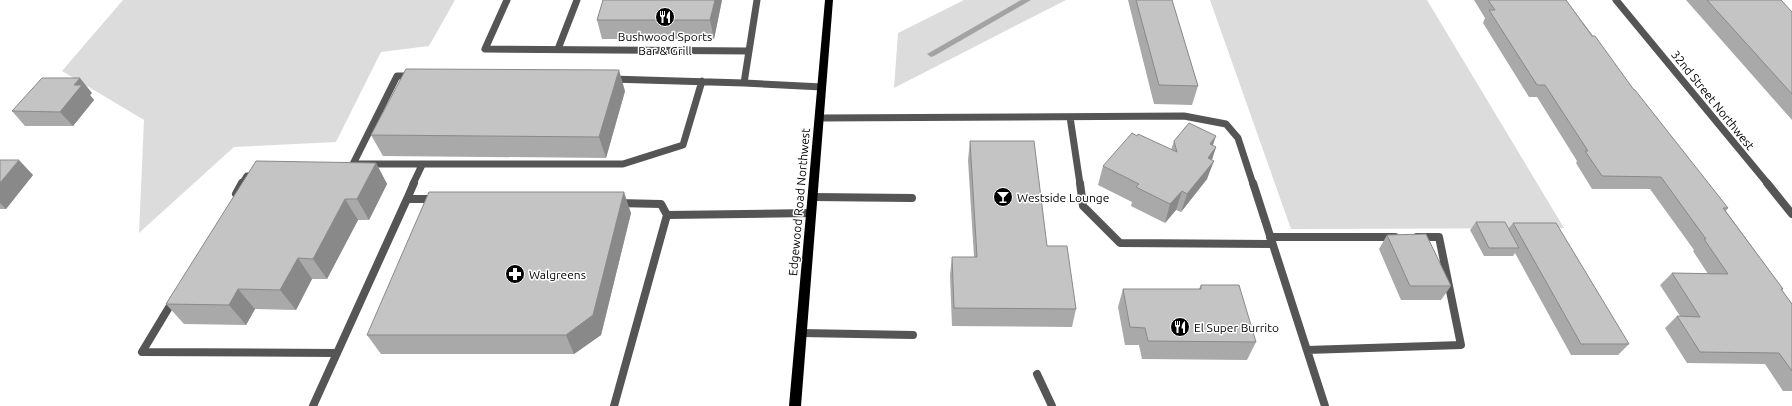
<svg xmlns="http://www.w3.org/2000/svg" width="1792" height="406" viewBox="0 0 1792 406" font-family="Ubuntu,sans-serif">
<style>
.green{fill:#dcdcdc}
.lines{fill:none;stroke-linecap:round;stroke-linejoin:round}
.stream{fill:#a3a3a3;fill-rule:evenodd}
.service-far1{stroke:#555;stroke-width:7}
.service{stroke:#555;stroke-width:8}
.minor-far1{stroke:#555;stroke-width:7}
.minor{stroke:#555;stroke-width:8}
.primary{fill:#000;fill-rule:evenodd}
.wall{fill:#a9a9a9}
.shaded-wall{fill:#898989}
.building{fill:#c4c4c4;stroke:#898989}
.labels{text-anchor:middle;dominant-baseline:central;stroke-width:3;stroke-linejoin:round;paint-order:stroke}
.poi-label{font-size:12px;fill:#000;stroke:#fff;text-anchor:start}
.street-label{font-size:12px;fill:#000;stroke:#fff}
</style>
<rect width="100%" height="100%" fill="#fff"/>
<!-- green -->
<path class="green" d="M 123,0 L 455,0 L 429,46 L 381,52 L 336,142 L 234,147 L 139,233 L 144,120 L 62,71 Z
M 964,0 L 1066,0 L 894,88 L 898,33 Z
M 1210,0 L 1427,0 L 1564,228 L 1291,229 Z"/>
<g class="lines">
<!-- stream -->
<path class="stream" d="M 1021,0 L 1031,0 L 934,56 L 931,57 L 927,54 Z"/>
<!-- service-far1 -->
<path class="service-far1" d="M 507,0 L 485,49 L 749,51
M 757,0 L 744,83 L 822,87
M 558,49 L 577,0
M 411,76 L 397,76 L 353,164 L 623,164 L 683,145 L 702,81
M 611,79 L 744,83
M 1070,117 L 1080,184
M 819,118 L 1184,116 L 1226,124 L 1238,138 L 1253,184
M 242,184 L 247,176 L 258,175
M 413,184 L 422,165"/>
<!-- service -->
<path class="service" d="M 1080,183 L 1083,206 L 1120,243 L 1272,244
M 1253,183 L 1325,406
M 236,194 L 242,183
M 812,197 L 912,198
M 407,199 L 414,183
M 667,215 L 811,213
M 1270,237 L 1395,237
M 174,299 L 142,352 L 337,353
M 801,333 L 913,335
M 1307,350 L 1461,345 L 1439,237 L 1417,237
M 1037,374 L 1052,406
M 313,406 L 407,199 L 436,199
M 614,406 L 667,215 L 661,204 L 617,203"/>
<!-- minor-far1 -->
<path class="minor-far1" d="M 1616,0 L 1768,184"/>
<!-- minor -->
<path class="minor" d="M 1767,183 L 1792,214"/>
<!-- primary -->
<path class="primary" d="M 825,0 L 833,0 L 801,406 L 789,406 Z"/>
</g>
<!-- wall -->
<path class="wall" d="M 603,0 L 722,0 L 714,39 L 602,39 L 597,20 Z
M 1128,0 L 1172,0 L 1198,86 L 1192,105 L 1154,104 Z
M 1474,0 L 1566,0 L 1634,90 L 1728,208 L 1726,211 L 1783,289 L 1782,290 L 1792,304 L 1792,391 L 1783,391 L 1765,364 L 1687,363 L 1665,328 L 1677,316 L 1680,316 L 1660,285 L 1672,273 L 1708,274 L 1693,251 L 1694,250 L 1650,189 L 1592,189 L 1576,163 L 1577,161 L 1537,97 L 1529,97 L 1483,23 L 1485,18 Z
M 1686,0 L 1781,0 L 1792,12 L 1792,120 Z
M 625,91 L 606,158 L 383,156 L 371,135 Z
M 92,93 L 90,95 L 94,100 L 73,126 L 25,126 L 12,111 Z
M 970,141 L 1047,246 L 1076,309 L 1072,327 L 952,326 L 950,275 L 952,257 L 974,257 L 968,160 Z
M 1174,141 L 1213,146 L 1216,147 L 1212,160 L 1207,179 L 1181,212 L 1176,210 L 1165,223 L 1131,206 L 1132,202 L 1098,185 L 1103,166 L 1171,150 Z
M 0,160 L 33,175 L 6,209 L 0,209 Z
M 376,163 L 387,184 L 369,220 L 358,220 L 327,279 L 312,279 L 296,310 L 255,309 L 246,325 L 184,324 L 166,304 Z
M 631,213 L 601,335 L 574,354 L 381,354 L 367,335 Z
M 1476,222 L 1508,229 L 1513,223 L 1629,344 L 1618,355 L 1571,355 L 1515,253 L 1513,256 L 1484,256 L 1470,230 Z
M 1387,235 L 1451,286 L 1441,300 L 1401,300 L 1379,249 Z
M 1201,285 L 1256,342 L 1247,360 L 1142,359 L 1139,345 L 1125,345 L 1118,307 L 1123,289 L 1199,289 Z"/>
<!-- shaded-wall -->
<path class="shaded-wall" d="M 715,0 L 722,0 L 714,39 L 710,20 Z
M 619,70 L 625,91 L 606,158 L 599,137 Z
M 80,78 L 92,93 L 90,95 L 94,100 L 73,126 L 60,112 L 74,85 Z
M 1216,136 L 1210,154 L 1216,147 L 1210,165 L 1214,161 L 1207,179 L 1181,212 L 1187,194 L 1210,144 Z
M 19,160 L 33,175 L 6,209 L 0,203 L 0,183 Z
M 376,163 L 387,184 L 369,220 L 357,199 Z
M 1182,191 L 1176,210 L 1165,223 L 1170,204 Z
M 624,192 L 631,213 L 601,335 L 574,354 L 566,335 Z
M 345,199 L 358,220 L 327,279 L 313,259 Z
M 298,258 L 312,279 L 296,310 L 280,290 Z
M 238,289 L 255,309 L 246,325 L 229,305 Z"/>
<!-- building -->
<path class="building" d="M 603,0 L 715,0 L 710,20 L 597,20 Z
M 1136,0 L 1172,0 L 1198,86 L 1159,85 Z
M 1488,0 L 1566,0 L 1592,36 L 1595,36 L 1634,90 L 1635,90 L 1728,208 L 1723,208 L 1783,289 L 1781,289 L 1792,304 L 1792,371 L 1779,353 L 1700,352 L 1677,316 L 1700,317 L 1672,273 L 1728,274 L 1704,239 L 1706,239 L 1661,177 L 1602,176 L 1585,151 L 1588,151 L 1545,85 L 1537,85 L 1489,10 L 1495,10 Z
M 1707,0 L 1781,0 L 1792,12 L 1792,94 Z
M 406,69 L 619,70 L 599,137 L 371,135 Z
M 42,78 L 80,78 L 74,85 L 82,85 L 60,112 L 12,111 Z
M 1189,123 L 1216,136 L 1210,144 L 1216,147 L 1208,158 L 1214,161 L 1187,194 L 1182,191 L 1170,204 L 1136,187 L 1139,184 L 1103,166 L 1132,133 L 1137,136 L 1138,134 L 1177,152 L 1174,141 Z
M 970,141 L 1034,141 L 1047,246 L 1067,246 L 1076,309 L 954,308 L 952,257 L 977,257 Z
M 0,160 L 19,160 L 0,183 Z
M 256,161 L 376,163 L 357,199 L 345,199 L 313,259 L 298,258 L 280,290 L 238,289 L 229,305 L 166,304 Z
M 429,192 L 624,192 L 593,315 L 566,335 L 367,335 Z
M 1476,222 L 1505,222 L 1519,248 L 1489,248 Z
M 1513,223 L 1556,223 L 1629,344 L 1581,344 Z
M 1426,234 L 1451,286 L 1410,286 L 1387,235 Z
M 1201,285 L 1239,285 L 1256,342 L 1148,341 L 1145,328 L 1130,327 L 1123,289 L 1201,289 Z"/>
<!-- icons -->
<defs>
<g id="restaurant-disc" transform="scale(1)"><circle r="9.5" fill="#000" stroke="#fff"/><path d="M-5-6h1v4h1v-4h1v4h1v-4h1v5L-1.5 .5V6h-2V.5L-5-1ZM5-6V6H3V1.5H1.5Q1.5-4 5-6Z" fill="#fff"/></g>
<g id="bar-disc" transform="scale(1)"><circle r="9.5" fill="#000" stroke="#fff"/><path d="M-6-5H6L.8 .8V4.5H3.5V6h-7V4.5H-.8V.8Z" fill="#fff"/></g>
<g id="pharmacy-disc" transform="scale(1)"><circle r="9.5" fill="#000" stroke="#fff"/><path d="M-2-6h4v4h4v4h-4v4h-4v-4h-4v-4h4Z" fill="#fff"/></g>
</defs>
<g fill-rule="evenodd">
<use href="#restaurant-disc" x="665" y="17"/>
<use href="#bar-disc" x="1003" y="197"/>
<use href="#pharmacy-disc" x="515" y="274"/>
<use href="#restaurant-disc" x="1180" y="327"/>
</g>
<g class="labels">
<!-- poi labels -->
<g class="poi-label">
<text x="665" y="36" text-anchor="middle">Bushwood Sports<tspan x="665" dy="14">Bar &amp; Grill</tspan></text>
<text x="1017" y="197">Westside Lounge</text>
<text x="529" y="274">Walgreens</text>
<text x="1194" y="327">El Super Burrito</text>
</g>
<!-- street labels -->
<g class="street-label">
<text transform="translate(1713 100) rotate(51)">32nd Street Northwest</text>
<text transform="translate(799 202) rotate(-85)">Edgewood Road Northwest</text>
</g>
</g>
</svg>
